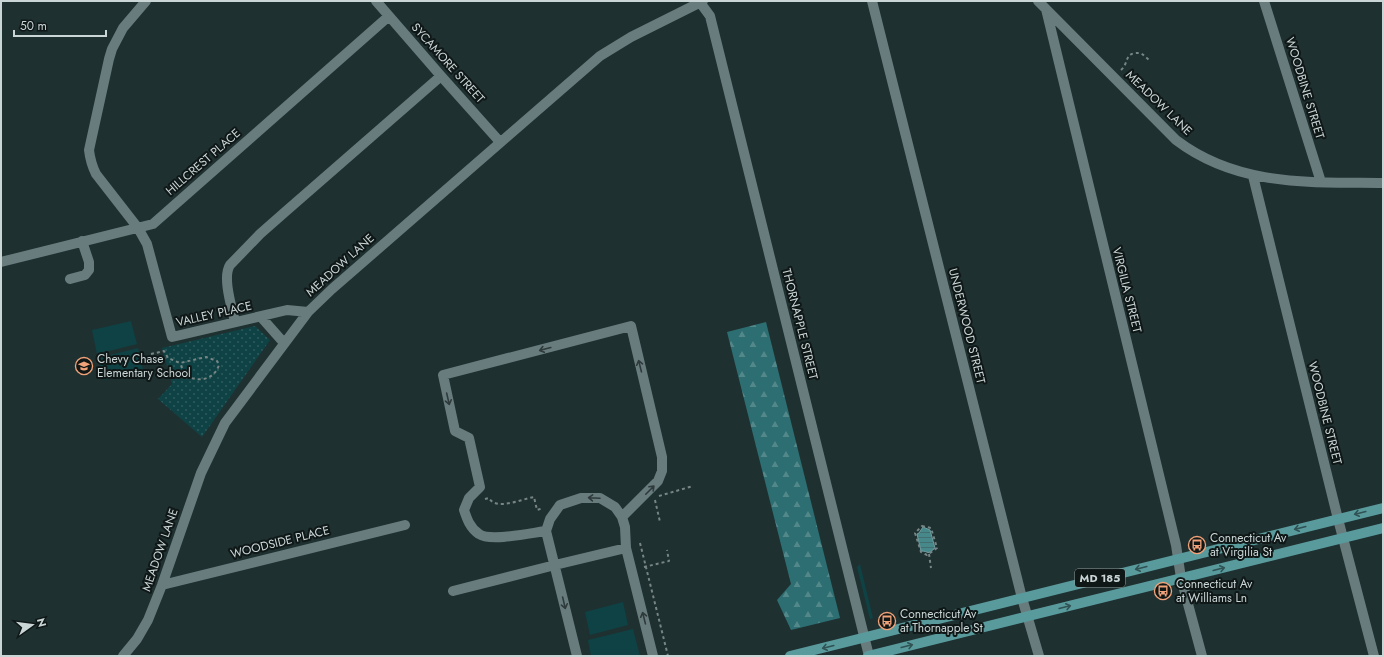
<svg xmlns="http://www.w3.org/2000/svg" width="1384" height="657" viewBox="0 0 1384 657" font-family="Jost,sans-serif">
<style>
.grass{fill:#0f4244}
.forest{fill:url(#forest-firs)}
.park{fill:url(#park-dots)}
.water{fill:url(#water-rules);stroke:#6e9fa1}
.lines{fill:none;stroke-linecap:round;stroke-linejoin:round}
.path{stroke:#778585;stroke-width:2;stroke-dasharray:3 3;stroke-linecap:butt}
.minor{stroke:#697c7d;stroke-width:10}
.major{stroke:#599b9d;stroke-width:10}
.oneway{stroke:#2e3a3b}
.oneway2{stroke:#305253}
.labels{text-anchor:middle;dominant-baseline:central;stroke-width:4;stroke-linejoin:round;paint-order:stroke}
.shield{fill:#0f1717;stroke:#929c9c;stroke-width:1}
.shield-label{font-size:11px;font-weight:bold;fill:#cad5d5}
.street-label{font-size:12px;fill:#cad5d5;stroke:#0f1717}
.poi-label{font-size:12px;fill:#cad5d5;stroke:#0f1717;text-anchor:start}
</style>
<defs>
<pattern id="forest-firs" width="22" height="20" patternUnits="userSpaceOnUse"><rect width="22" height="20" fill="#2c6e71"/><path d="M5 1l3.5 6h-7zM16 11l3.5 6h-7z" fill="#53888b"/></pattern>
<pattern id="park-dots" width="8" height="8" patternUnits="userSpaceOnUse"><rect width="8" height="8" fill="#0f4244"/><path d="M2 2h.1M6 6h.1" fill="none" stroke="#315c5e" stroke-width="1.8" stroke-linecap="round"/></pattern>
<pattern id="water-rules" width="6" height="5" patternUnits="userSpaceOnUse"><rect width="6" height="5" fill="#47888b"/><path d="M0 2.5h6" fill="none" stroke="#446f71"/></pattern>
</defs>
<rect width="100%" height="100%" fill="#1f3031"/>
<!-- grass -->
<path class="grass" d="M 131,321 L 137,344 L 97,354 L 92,330 Z
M 138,348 L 143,369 L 104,380 L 98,358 Z
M 860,564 L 873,618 L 870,619 L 857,567 Z
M 623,602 L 628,625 L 590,635 L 585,612 Z
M 633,629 L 640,656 L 591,656 L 588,640 Z"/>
<!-- forest -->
<path class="forest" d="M 766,322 L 840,618 L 791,630 L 777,600 L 791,584 L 727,332 Z"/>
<!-- park -->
<path class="park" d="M 255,326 L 270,340 L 202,437 L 158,399 L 172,384 L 162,348 Z"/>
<!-- water -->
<path class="water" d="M 923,527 L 930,530 L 935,548 C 926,556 930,551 921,551 L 917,534 L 919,533 Z"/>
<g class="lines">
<!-- path -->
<path class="path" d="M 1121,70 C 1130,62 1123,52 1141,53 L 1149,60
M 151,354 L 164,351 L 168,358 L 180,363 L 206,357 L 217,361 L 219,365 C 214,380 198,383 185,375 L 180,363
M 659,496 L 693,486
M 485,499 L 489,498 C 496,511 522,499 534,497 L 537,510 L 543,508
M 655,500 L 660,522
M 922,526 L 931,528 L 937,548 L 927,555 L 921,552 L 915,533 Z
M 640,543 L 668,656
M 929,554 L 931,568
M 644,567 L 669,561 L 667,550"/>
<!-- minor -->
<path class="minor" d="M 146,1 L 123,28 L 112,49 L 109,59 L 89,150 C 90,159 92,166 96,174 L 138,228 L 147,244 L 172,337 L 287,310 L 308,312
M 376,1 L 441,76 L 500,142
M 699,1 L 710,16 L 869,656
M 872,1 L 1022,598 L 1039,656
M 1038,1 L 1176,140 C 1238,187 1310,182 1383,183
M 1264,1 L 1321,182
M 1046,9 L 1176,545 L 1181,578 L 1202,656
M 1253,176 L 1338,519 L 1374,656
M 1,262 L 153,224 L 389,16
M 70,279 L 85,275 L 89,270 L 89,262 L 82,241
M 261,317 L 284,343
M 235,322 C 232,308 222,277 230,265 L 260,234 L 285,212 L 441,76
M 546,531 C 531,533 490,542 479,534 C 470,528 467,519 464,510 L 469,498 L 480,487 L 469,438 L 455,431 L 443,375 L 631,326 L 662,457 L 662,471 L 658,481 L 622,517
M 162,585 L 405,525
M 453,591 L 555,565 L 626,548
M 123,656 L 137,639 L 148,620 L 162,585 L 201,473 L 225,423 L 308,312 L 332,289 L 600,56 L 631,37 L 703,1
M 577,656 L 546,531 L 550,519 L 560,505 L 581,498 L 600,498 L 615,507 L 622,517 L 625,527 L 626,548 L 653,656"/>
<!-- major -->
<path class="major" d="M 790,656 L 1383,508
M 868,656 L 1383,528"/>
</g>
<!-- one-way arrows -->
<defs><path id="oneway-shaft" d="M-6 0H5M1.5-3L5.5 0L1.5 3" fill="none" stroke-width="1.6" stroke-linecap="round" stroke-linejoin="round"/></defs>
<g class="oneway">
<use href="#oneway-shaft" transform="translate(545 349) rotate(165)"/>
<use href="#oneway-shaft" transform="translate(640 366) rotate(-104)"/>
<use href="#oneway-shaft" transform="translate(448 399) rotate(77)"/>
<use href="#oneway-shaft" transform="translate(650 490) rotate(-45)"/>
<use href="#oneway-shaft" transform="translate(594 498) rotate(-177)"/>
<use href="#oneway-shaft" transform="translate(564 603) rotate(77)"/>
<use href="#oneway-shaft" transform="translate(644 618) rotate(-104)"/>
</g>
<g class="oneway2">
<use href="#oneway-shaft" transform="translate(1360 513) rotate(166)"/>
<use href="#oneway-shaft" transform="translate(1300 528) rotate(166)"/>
<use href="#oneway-shaft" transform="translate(1141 568) rotate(166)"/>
<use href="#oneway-shaft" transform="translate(1219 569) rotate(-14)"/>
<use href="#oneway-shaft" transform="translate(1065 607) rotate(-14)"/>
<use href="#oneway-shaft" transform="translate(907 646) rotate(-14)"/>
<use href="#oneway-shaft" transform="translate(828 647) rotate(166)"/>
</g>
<!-- icons -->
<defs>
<g id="school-ring" transform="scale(0.9)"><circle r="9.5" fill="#0f1717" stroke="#f0a279" stroke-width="1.5"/><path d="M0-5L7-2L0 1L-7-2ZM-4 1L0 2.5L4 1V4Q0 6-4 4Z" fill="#f0a279"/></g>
<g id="bus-ring" transform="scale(0.9)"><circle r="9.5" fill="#0f1717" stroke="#f0a279" stroke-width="1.5"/><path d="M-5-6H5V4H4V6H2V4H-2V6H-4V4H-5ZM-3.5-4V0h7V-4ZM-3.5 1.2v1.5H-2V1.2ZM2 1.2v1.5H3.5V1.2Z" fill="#f0a279"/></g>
</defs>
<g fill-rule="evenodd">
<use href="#school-ring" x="84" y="366"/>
<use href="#bus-ring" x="1197" y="545"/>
<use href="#bus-ring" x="1163" y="591"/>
<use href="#bus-ring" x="887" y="621"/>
</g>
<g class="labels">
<!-- shield labels -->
<rect class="shield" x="1075" y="569" width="50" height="18" rx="3"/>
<g class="shield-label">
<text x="1100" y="578">MD 185</text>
</g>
<!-- street labels -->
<g class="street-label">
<text transform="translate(448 63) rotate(48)">SYCAMORE STREET</text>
<text transform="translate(1305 88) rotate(73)">WOODBINE STREET</text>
<text transform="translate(1159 103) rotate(44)">MEADOW LANE</text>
<text transform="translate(203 162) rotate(-41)">HILLCREST PLACE</text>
<text transform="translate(340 265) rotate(-42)">MEADOW LANE</text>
<text transform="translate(1127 290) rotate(76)">VIRGILIA STREET</text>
<text transform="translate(214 314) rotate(-13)">VALLEY PLACE</text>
<text transform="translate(800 324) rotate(76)">THORNAPPLE STREET</text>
<text transform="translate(967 326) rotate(76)">UNDERWOOD STREET</text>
<text transform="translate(1325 413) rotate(76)">WOODBINE STREET</text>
<text transform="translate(280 542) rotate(-14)">WOODSIDE PLACE</text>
<text transform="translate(160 550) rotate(-71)">MEADOW LANE</text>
</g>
<!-- poi labels -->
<g class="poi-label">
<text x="97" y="359">Chevy Chase<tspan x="97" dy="14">Elementary School</tspan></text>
<text x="1210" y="538">Connecticut Av<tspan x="1210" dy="14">at Virgilia St</tspan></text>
<text x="1176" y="584">Connecticut Av<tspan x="1176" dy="14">at Williams Ln</tspan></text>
<text x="900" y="614">Connecticut Av<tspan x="900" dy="14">at Thornapple St</tspan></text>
</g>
</g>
<!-- border -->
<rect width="1384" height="657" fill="none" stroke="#cad5d5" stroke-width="4"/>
<!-- north arrow -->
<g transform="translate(32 625) rotate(76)" stroke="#0f1717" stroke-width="3" paint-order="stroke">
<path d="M0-3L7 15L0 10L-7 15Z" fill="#cad5d5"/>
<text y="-6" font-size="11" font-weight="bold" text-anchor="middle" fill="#cad5d5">N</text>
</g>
<!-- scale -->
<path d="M14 30v6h92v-6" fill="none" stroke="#cad5d5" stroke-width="2"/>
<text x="20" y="30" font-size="12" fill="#cad5d5" stroke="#0f1717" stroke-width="3" paint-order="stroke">50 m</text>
</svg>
